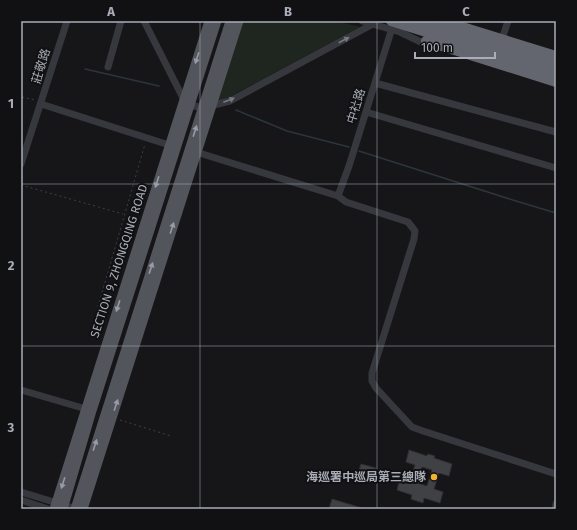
<svg xmlns="http://www.w3.org/2000/svg" width="577" height="530" viewBox="0 0 577 530" font-family="'Fira Sans','Noto Sans TC',sans-serif">
<style>
.green{fill:#1e261f}
.lines{fill:none;stroke-linecap:round;stroke-linejoin:round}
.stream{stroke:#2c353c;stroke-width:1.5}
.building{fill:#404145;stroke:#303034;fill-rule:evenodd}
.path{stroke:#3d3f44;stroke-width:1;stroke-dasharray:2 3;stroke-linecap:butt}
.minor{stroke:#37383d;stroke-width:7}
.major{stroke:#53555c;stroke-width:9}
.highway{stroke:#63666e;stroke-width:10}
.highway-bridge{stroke:#63666e;stroke-width:10}
.oneway{fill:#757881}
.oneway2{fill:#979ba6}
.grid{fill:none;stroke:#a8adb8;stroke-width:1;stroke-opacity:0.55}
.poi-dot{fill:#f2b134;stroke:#111113;stroke-width:1.5}
.labels{text-anchor:middle;dominant-baseline:central;stroke-width:4;stroke-linejoin:round;paint-order:stroke}
.street-label{font-size:12px;fill:#a8adb8;stroke:#111113}
.poi-label{font-size:12px;font-weight:bold;fill:#a8adb8;stroke:#111113;text-anchor:end}
.neatline{fill:none;stroke:#a8adb8;stroke-width:1.5}
.grid-label{font-size:13px;text-anchor:middle;font-weight:bold;fill:#a8adb8}
</style>
<rect width="100%" height="100%" fill="#161618"/>
<!-- green -->
<path class="green" d="M 242,21 L 336,21 L 360,27 L 216,104 Z"/>
<g class="lines">
<!-- stream -->
<path class="stream" d="M 85,69 L 159,86
M 236,110 L 287,131 L 349,147
M 359,151 L 516,201 L 556,213"/>
</g>
<!-- building -->
<path class="building" d="M 409,450 L 427,456 L 428,454 L 435,456 L 434,458 L 452,464 L 449,476 L 439,473 L 434,489 L 443,492 L 440,503 L 424,498 L 423,503 L 411,499 L 412,495 L 397,490 L 400,478 L 410,481 L 415,465 L 406,462 ZM 422,467 L 432,470 L 427,486 L 417,483 Z
M 361,464 L 376,468 L 371,482 L 357,477 Z
M 332,499 L 362,508 L 361,509 L 329,509 Z"/>
<g class="lines">
<!-- path -->
<path class="path" d="M 22,97 L 35,100
M 21,185 L 123,214
M 108,314 L 97,310 L 145,144
M 120,420 L 171,436"/>
<!-- minor -->
<path class="minor" d="M 144,21 L 184,100 L 191,105 L 202,108 L 230,101 L 373,24
M 362,21 L 400,32 L 429,46
M 503,36 L 508,21
M 108,67 L 121,21
M 375,83 L 556,132
M 41,104 L 169,145
M 366,112 L 556,168
M 196,152 L 338,196 L 346,202 L 408,222 L 415,231 L 414,239 L 372,373 L 372,381 L 376,388 L 412,427 L 423,431 L 556,474
M 21,164 L 67,21
M 338,196 L 349,166 L 393,25
M 21,390 L 86,409
M 21,492 L 77,509
M 21,500 L 48,509
M 555,509 L 556,504"/>
<!-- major -->
<path class="major" d="M 54,509 L 209,21
M 63,509 L 91,414 L 217,21
M 75,509 L 230,21
M 83,509 L 239,21"/>
<!-- highway -->
<path class="highway" d="M 417,21 L 556,65
M 443,21 L 556,56
M 426,41 L 556,82"/>
<!-- highway-bridge -->
<path class="highway-bridge" d="M 391,21 L 556,73"/>
</g>
<!-- one-way arrows -->
<defs><path id="oneway-solid" d="M-6-.8H1V-3.2L6.5 0L1 3.2V.8H-6Z"/></defs>
<g class="oneway">
<use href="#oneway-solid" transform="translate(344 40) rotate(-28)"/>
<use href="#oneway-solid" transform="translate(229 100) rotate(-21)"/>
</g>
<g class="oneway2">
<use href="#oneway-solid" transform="translate(197 58) rotate(108)"/>
<use href="#oneway-solid" transform="translate(195 131) rotate(-72)"/>
<use href="#oneway-solid" transform="translate(157 182) rotate(108)"/>
<use href="#oneway-solid" transform="translate(172 228) rotate(-72)"/>
<use href="#oneway-solid" transform="translate(151 268) rotate(-72)"/>
<use href="#oneway-solid" transform="translate(118 306) rotate(108)"/>
<use href="#oneway-solid" transform="translate(116 405) rotate(-72)"/>
<use href="#oneway-solid" transform="translate(95 445) rotate(-72)"/>
<use href="#oneway-solid" transform="translate(63 483) rotate(108)"/>
</g>
<!-- grid -->
<path class="grid" d="M 200,21 L 200,509M 377,21 L 377,509M 21,184 L 556,184M 21,346 L 556,346"/>
<!-- markers -->
<circle class="poi-dot" cx="434" cy="477" r="4"/>
<g class="labels">
<!-- street labels -->
<g class="street-label">
<text transform="translate(41 66) rotate(-73)">莊敬路</text>
<text transform="translate(356 106) rotate(-73)">中社路</text>
<text transform="translate(119 261) rotate(-72)">SECTION 9, ZHONGQING ROAD</text>
</g>
<!-- poi labels -->
<g class="poi-label">
<text x="426" y="477">海巡署中巡局第三總隊</text>
</g>
</g>
<!-- border -->
<rect width="577" height="530" fill="none" stroke="#111113" stroke-width="44"/>
<!-- scale -->
<path d="M415 52v6h80v-6" fill="none" stroke="#a8adb8" stroke-width="2"/>
<text x="421" y="52" font-size="12" fill="#a8adb8" stroke="#111113" stroke-width="3" paint-order="stroke">100 m</text>
<rect x="22" y="22" width="533" height="486" class="neatline"/>
<g class="grid-label">
<text x="111" y="16">A</text>
<text x="288" y="16">B</text>
<text x="466" y="16">C</text>
<text x="11" y="108">1</text>
<text x="11" y="270">2</text>
<text x="11" y="432">3</text>
</g>
</svg>
